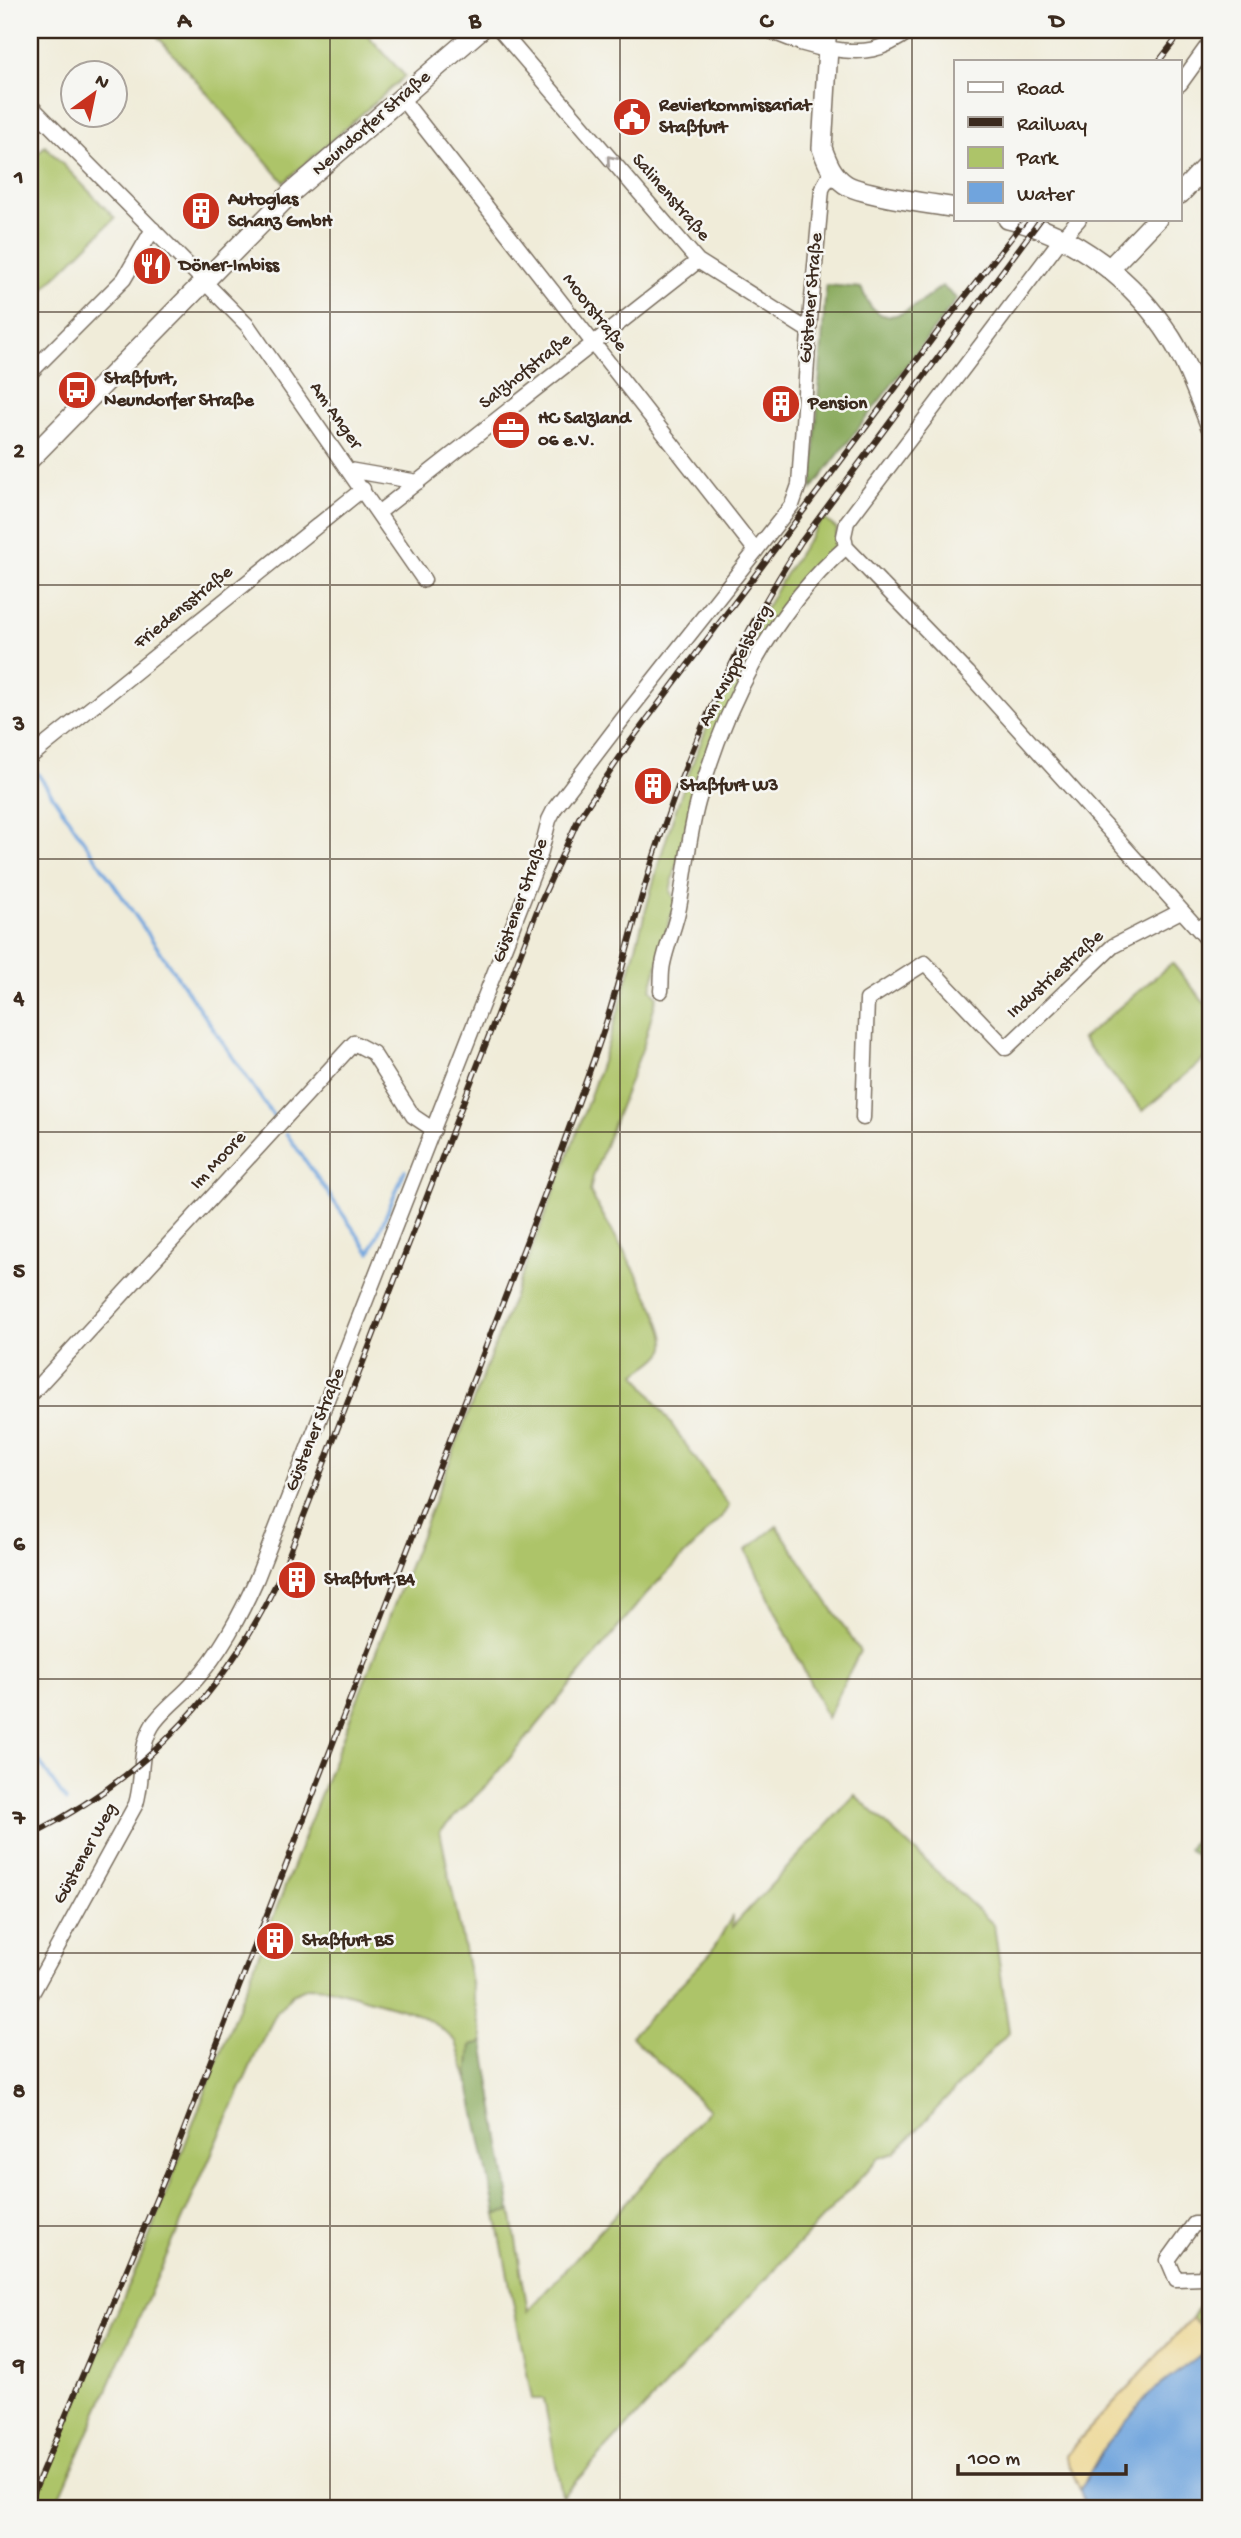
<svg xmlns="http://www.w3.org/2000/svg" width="1241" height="2538" viewBox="0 0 1241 2538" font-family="'Gochi Hand',sans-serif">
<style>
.green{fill:#adc469;stroke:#747744;stroke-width:2}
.forest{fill:#8aaa5d;stroke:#626a3e;stroke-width:2}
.sand{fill:#eeda9e;stroke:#94825e;stroke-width:2}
.water{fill:#70a4dd;stroke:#56677e;stroke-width:2}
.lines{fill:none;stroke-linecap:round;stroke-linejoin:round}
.stream{stroke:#70a4dd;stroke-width:3.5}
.minor-casing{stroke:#7a6e5f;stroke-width:17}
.major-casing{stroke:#7a6e5f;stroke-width:22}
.minor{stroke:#fff;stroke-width:14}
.major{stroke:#fff;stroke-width:19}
.rail-casing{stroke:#3b2a1e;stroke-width:6}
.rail{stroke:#f6f6f2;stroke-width:3.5;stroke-dasharray:10;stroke-linecap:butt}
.oneway{stroke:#a79f9a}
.grid{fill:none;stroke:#3b2a1e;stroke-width:2;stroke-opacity:0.55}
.labels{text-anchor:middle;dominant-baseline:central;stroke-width:5;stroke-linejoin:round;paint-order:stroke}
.poi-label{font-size:19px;font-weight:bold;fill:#3b2a1e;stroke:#f6f6f2;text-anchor:start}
.street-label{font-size:19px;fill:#3b2a1e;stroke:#f6f6f2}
.neatline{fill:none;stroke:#3b2a1e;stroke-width:2.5}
.grid-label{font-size:23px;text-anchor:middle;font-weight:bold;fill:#3b2a1e}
</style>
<rect width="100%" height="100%" fill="#f6f6f2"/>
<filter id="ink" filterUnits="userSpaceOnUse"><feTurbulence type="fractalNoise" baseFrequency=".0143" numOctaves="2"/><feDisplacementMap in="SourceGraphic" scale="14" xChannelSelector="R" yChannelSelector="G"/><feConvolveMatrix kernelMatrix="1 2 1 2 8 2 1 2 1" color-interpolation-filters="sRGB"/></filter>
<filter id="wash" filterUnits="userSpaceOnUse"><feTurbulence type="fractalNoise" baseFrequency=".00686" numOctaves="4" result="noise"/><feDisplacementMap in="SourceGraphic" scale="28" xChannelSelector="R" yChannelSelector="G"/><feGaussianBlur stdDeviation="1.57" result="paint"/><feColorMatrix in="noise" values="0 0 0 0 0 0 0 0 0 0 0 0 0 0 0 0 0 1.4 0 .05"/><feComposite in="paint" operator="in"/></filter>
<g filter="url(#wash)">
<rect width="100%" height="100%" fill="#f0ecd9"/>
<!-- green -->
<path class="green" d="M 152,30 L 363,30 L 405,76 L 284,182 Z
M 45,146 L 115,218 L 30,302 L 30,161 Z
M 823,518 L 837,529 L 833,552 L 794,592 L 692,803 L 670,891 L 677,902 L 669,922 L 651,989 L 657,996 L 644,1044 L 593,1177 L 590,1191 C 601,1217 676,1328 664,1350 C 659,1360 645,1367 636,1374 L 729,1506 L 719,1520 L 646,1594 L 491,1781 L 440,1831 L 483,2042 L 471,2045 L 468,2080 L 456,2042 L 440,2027 L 413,2012 L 329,1988 L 308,1987 L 292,1994 L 277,2012 L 258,2049 L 55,2508 L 31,2508 L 141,2258 L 549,1205 C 572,1146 595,1086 614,1025 C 632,966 646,905 664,846 C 700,730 752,617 823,518 Z
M 1172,963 L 1211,1010 L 1211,1053 L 1143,1111 L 1082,1039 Z
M 777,1526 L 860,1651 L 827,1718 L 746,1550 Z
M 855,1795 L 994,1925 L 1009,2032 L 895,2153 L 879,2158 L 562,2496 L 544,2399 L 532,2399 L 496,2214 L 511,2211 L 528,2311 L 709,2110 L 631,2036 L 710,1954 L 733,1915 L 732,1927 Z
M 1211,2286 L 1211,2336 L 1192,2318 Z"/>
<!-- forest -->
<path class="forest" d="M 826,285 L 861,288 C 865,295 867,303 872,308 C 892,331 925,298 942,286 L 957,299 L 812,489 Z
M 1211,1817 L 1211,1867 L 1188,1849 Z
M 483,2042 L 511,2211 L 496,2214 L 468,2080 L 471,2045 Z"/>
<!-- sand -->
<path class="sand" d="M 1192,2318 L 1211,2336 L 1211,2365 L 1200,2355 L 1105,2446 L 1080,2490 L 1065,2455 Z"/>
<!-- water -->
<path class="water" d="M 1200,2355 L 1211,2365 L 1211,2508 L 1086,2508 L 1080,2490 L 1105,2446 L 1149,2394 Z"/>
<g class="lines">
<!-- stream -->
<path class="stream" d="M 33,767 L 274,1117
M 286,1133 L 370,1253 L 405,1170
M 30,1748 L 66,1801"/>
</g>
</g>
<g filter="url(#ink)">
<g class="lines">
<!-- minor casing -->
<g class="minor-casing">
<path id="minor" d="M 500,30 L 698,261 L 809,331
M 829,30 L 828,48 C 864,55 882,51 911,30
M 1180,84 L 1211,41
M 402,99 L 756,551
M 30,105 L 248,326 L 424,580
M 30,129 L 42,117
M 30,373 L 124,279 L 153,229
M 349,470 L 418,482
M 378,513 L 698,261
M 846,547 L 968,673 L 1199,930 L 1211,919
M 30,757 L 363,489
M 1199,930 L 1211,944
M 661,991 C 662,982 661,973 663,964 C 667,943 677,923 680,902 C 686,869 689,835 698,802 C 724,708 771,612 846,547 L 844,536 L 847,522 L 1062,238 L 1079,219
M 863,1118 L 867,1000 L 925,963 L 1006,1048 L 1113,946 L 1181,911
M 30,1395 L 354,1043 L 373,1053 L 413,1116 L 434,1130
M 30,1997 L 136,1804 C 144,1778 138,1750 152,1726 C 162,1710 181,1697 193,1683 C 221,1652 240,1616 257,1578 L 539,859 L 549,820 L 555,808 L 625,716 L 792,505 L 799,485 L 809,331 L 822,189 L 832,171
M 1211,2224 L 1194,2224 L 1168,2260 L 1176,2279 L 1203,2278 L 1211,2261"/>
</g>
<!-- major casing -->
<g class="major-casing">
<path id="major" d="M 774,30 L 802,41 L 828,48 L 822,148 C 827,162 832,175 845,184 C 861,195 933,204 956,208
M 1180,194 L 1211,161
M 1008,219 C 1075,234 1134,280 1171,338 C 1188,365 1199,397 1211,427
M 1109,269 L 1157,219
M 30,459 L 292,192 L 480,30"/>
</g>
<!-- minor -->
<use href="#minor" class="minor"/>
<!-- major -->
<use href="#major" class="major"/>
<!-- rail casing -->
<g class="rail-casing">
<path id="rail" d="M 1159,61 L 1183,30
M 30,1835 C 152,1774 229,1688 285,1565 L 540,903 L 579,818 L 630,742 L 942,326 L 1026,219
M 30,2501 L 170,2166 L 547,1188 C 567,1133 588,1078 606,1023 C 625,963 638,902 658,844 C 693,736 740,637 801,542 L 1041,219"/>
</g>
<!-- rail -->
<use href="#rail" class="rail"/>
</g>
<!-- one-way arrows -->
<defs><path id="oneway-chevron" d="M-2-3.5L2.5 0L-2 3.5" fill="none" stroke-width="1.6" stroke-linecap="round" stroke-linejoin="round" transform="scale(1.75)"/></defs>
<use class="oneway" href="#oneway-chevron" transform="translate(611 160) rotate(-131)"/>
</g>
<!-- grid -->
<path class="grid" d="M 330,30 L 330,2508M 620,30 L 620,2508M 912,30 L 912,2508M 30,312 L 1211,312M 30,585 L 1211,585M 30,859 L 1211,859M 30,1132 L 1211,1132M 30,1406 L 1211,1406M 30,1679 L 1211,1679M 30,1953 L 1211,1953M 30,2226 L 1211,2226"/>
<!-- icons -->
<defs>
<g id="civic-disc" transform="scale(2.0125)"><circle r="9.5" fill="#c8321e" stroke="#f6f6f2"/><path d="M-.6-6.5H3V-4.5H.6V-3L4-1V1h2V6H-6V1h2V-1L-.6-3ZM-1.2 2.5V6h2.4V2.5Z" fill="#fff"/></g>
<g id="building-disc" transform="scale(2.0125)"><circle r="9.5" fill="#c8321e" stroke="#f6f6f2"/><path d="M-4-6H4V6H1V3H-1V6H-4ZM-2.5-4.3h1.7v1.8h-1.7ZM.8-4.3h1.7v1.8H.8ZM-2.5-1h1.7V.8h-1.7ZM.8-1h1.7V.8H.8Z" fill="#fff"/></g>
<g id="restaurant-disc" transform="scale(2.0125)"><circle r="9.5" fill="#c8321e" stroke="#f6f6f2"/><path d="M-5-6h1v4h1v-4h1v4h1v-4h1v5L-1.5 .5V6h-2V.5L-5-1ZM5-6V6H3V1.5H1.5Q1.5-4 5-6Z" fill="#fff"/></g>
<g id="bus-disc" transform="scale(2.0125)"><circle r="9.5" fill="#c8321e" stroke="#f6f6f2"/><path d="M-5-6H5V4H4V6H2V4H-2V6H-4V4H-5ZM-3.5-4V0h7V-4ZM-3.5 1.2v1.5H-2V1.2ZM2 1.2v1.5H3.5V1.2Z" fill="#fff"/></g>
<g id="office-disc" transform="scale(2.0125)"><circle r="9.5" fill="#c8321e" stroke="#f6f6f2"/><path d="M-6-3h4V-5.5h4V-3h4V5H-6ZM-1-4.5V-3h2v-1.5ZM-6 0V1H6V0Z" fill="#fff"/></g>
</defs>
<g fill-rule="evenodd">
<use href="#civic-disc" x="632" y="117"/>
<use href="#building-disc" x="201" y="211"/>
<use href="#restaurant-disc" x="152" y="266"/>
<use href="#bus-disc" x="77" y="390"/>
<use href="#building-disc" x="781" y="404"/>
<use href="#office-disc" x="511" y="430"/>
<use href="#building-disc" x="653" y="786"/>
<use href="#building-disc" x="297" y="1580"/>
<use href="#building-disc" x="275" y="1941"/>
</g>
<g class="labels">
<!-- poi labels -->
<g class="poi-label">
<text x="659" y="106">Revierkommissariat<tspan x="659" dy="22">Staßfurt</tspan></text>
<text x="228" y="200">Autoglas<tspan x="228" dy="22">Schanz GmbH</tspan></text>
<text x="179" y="266">Döner-Imbiss</text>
<text x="104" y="379">Staßfurt,<tspan x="104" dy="22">Neundorfer Straße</tspan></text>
<text x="808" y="404">Pension</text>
<text x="538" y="419">HC Salzland<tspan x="538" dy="22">06 e.V.</tspan></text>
<text x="680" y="786">Staßfurt W3</text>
<text x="324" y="1580">Staßfurt B4</text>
<text x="302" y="1941">Staßfurt B5</text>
</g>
<!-- street labels -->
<g class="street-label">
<text transform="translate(372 124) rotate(-41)">Neundorfer Straße</text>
<text transform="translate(670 198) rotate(49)">Salinenstraße</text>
<text transform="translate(812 298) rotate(-85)">Güstener Straße</text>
<text transform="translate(594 313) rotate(52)">Moorstraße</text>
<text transform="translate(526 372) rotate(-38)">Salzhofstraße</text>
<text transform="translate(335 416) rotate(55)">Am Anger</text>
<text transform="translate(184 608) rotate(-39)">Friedensstraße</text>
<text transform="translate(736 666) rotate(-62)">Am Knüppelsberg</text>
<text transform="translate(521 901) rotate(-70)">Güstener Straße</text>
<text transform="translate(1056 975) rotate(-42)">Industriestraße</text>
<text transform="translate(219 1161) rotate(-47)">Im Moore</text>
<text transform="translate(316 1430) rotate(-68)">Güstener Straße</text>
<text transform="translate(86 1854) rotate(-61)">Güstener Weg</text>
</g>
</g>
<!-- margin -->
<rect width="1241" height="2538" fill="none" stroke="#f6f6f2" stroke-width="77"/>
<!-- legend -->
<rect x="954" y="60" width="228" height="161" fill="#f6f6f2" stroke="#aba49d" stroke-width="2"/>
<rect x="968" y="82" width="35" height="10" fill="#ffffff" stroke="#aba49d" stroke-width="2"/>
<text x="1017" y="94" font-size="21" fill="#3b2a1e">Road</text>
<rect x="968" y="117" width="35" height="10" fill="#3b2a1e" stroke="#aba49d" stroke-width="2"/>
<text x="1017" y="130" font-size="21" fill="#3b2a1e">Railway</text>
<rect x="968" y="147" width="35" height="21" fill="#adc469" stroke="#aba49d" stroke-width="2"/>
<text x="1017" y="164" font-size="21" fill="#3b2a1e">Park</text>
<rect x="968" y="182" width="35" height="21" fill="#70a4dd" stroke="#aba49d" stroke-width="2"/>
<text x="1017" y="200" font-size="21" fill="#3b2a1e">Water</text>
<!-- north arrow -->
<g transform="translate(94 94) rotate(33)"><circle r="33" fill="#f6f6f2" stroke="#aba49d" stroke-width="2"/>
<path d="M0-5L12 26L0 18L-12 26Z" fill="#c8321e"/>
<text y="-10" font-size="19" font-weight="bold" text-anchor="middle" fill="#3b2a1e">N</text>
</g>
<!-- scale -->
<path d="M958 2464v10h168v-10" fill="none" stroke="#3b2a1e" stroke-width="3.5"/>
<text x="968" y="2464" font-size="21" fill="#3b2a1e" stroke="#f6f6f2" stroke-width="5" paint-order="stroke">100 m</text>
<rect x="38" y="38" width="1164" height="2462" class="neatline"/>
<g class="grid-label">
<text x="184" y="27">A</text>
<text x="475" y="27">B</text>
<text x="766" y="27">C</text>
<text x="1057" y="27">D</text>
<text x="19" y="183">1</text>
<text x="19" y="457">2</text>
<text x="19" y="730">3</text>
<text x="19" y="1004">4</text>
<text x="19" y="1277">5</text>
<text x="19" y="1550">6</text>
<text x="19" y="1824">7</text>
<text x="19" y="2097">8</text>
<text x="19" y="2371">9</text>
</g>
</svg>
